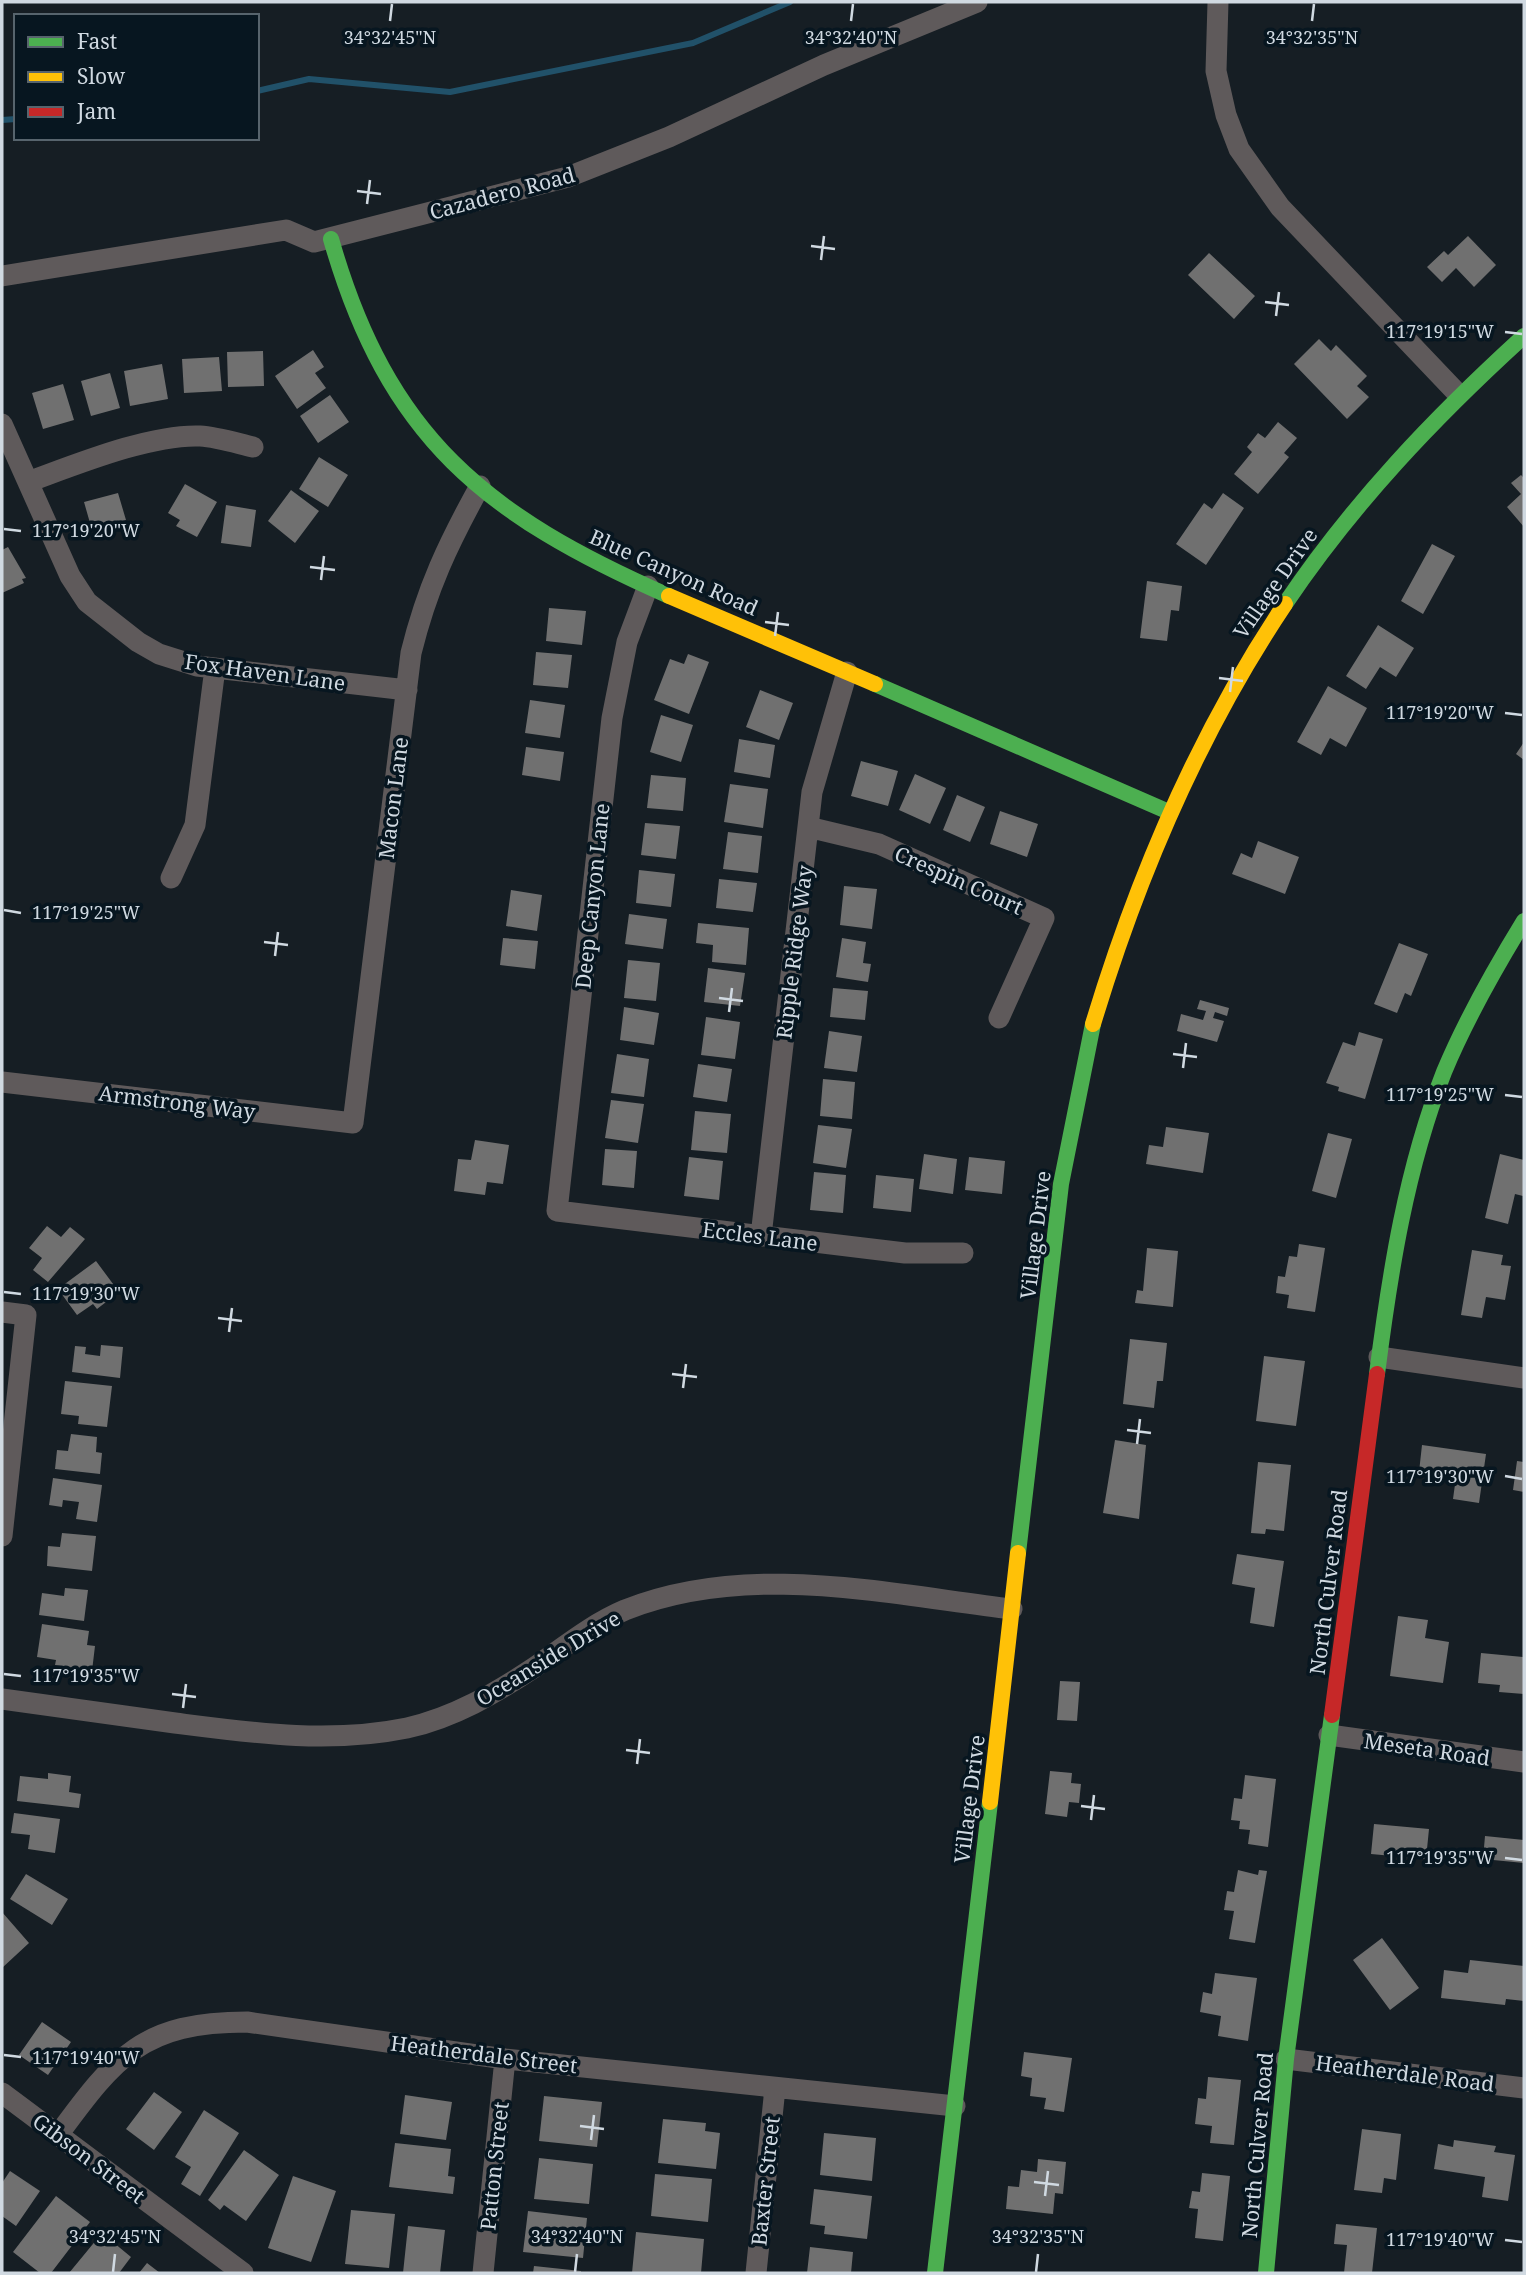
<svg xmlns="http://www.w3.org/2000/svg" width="1526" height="2275" viewBox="0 0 1526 2275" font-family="'Noto Serif',serif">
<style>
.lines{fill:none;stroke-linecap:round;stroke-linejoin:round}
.stream{stroke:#215169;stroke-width:6}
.building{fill:#707070}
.street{stroke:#5f5a5b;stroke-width:21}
.fast{stroke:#4caf50;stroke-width:16}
.slow{stroke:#ffc107;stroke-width:16}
.jam{stroke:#c62828;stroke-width:16}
.ticks{fill:none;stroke:#d0d9e1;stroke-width:2.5}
.labels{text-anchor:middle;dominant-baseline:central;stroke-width:7;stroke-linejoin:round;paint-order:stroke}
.street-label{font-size:21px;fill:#d0d9e1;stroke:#071620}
.ticks-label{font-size:18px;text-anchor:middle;fill:#d0d9e1;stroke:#071620;stroke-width:7;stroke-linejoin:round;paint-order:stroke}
</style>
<rect width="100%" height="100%" fill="#161e24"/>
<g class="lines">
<!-- stream -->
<path class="stream" d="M 257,91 L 309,79 L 450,92 L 693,43 L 790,2
M 2,120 L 16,119"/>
</g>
<!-- building -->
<path class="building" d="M 1468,236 L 1496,265 L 1474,287 L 1456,268 L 1442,282 L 1427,267 L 1444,251 L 1448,255 Z
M 1209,253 L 1255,296 L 1234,319 L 1188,275 Z
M 1319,339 L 1331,351 L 1336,345 L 1367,376 L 1357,386 L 1369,397 L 1347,419 L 1294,364 Z
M 313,350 L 324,367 L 315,373 L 326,388 L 297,409 L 275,376 Z
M 263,351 L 264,386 L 228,387 L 227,352 Z
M 219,357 L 222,391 L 184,393 L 182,359 Z
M 162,364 L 168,399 L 130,406 L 124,371 Z
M 110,373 L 120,408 L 91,416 L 81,381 Z
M 63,384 L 74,420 L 43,429 L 32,393 Z
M 330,395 L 349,422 L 318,443 L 300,416 Z
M 1278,422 L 1297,438 L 1284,453 L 1289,457 L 1258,494 L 1234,474 L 1252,452 L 1247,447 L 1258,433 L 1265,438 Z
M 319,457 L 348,475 L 328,507 L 299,489 Z
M 1521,475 L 1524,478 L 1524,527 L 1507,507 L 1521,494 L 1511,483 Z
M 185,484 L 217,502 L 197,537 L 176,526 L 180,520 L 168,513 Z
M 291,490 L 319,511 L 295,543 L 268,521 Z
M 118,493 L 126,520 L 92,530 L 84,502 Z
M 1223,493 L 1244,508 L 1206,565 L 1176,544 L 1204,503 L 1212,509 Z
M 226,505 L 256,510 L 251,547 L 221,543 Z
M 1432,544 L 1455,556 L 1423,614 L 1401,601 Z
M 8,547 L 26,578 L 22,579 L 24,583 L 2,593 L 2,550 Z
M 1147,581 L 1182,586 L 1179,611 L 1171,610 L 1167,641 L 1140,638 Z
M 549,608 L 586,611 L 582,645 L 546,641 Z
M 1378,625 L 1414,648 L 1396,677 L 1380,667 L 1366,689 L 1346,676 Z
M 536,652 L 572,655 L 568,688 L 533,685 Z
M 688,654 L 709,662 L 689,714 L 654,700 L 670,659 L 684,664 Z
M 1328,686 L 1367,708 L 1346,747 L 1330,738 L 1321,755 L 1297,742 Z
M 760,690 L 793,703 L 779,740 L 746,727 Z
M 530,700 L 565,705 L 560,738 L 525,733 Z
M 661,715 L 693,725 L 681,762 L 650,752 Z
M 739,739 L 775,745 L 770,778 L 734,772 Z
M 1524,742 L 1524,760 L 1516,754 Z
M 526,747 L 564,752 L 560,781 L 522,775 Z
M 861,761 L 898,771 L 888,806 L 851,796 Z
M 915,774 L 946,788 L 930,824 L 899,810 Z
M 651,775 L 686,778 L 683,811 L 647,808 Z
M 730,784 L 768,789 L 763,828 L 724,822 Z
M 957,795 L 985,807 L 970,842 L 943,830 Z
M 1000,811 L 1038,824 L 1027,857 L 990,844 Z
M 645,823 L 680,826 L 676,859 L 641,855 Z
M 728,832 L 762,836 L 758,873 L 723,869 Z
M 1258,841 L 1299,857 L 1285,894 L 1232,874 L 1241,853 L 1252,858 Z
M 639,870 L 675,874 L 671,907 L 636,903 Z
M 719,879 L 757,883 L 753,912 L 716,908 Z
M 844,886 L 877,889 L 872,929 L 840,925 Z
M 511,890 L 542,895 L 537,931 L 506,926 Z
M 629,914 L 667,919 L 663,949 L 625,944 Z
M 698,923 L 749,928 L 746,965 L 712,962 L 713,945 L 696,943 Z
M 503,938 L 538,941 L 535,969 L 500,965 Z
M 842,938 L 866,942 L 863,963 L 871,964 L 868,982 L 836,977 Z
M 1399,943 L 1428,954 L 1411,996 L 1405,993 L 1397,1013 L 1374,1004 Z
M 628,960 L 660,963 L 656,1001 L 624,998 Z
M 708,968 L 745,973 L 740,1006 L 704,1002 Z
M 833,988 L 868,991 L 865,1020 L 830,1017 Z
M 1200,1000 L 1229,1008 L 1227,1016 L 1215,1012 L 1213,1018 L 1224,1021 L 1217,1042 L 1177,1031 L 1181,1014 L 1203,1020 L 1206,1011 L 1197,1009 Z
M 624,1007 L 659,1013 L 654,1045 L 620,1040 Z
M 706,1017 L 740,1022 L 735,1059 L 701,1055 Z
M 829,1031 L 862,1036 L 857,1072 L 824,1068 Z
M 1359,1032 L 1383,1039 L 1365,1099 L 1338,1091 L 1339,1087 L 1326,1083 L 1343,1042 L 1355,1046 Z
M 617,1054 L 649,1059 L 644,1097 L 611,1093 Z
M 698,1064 L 732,1069 L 727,1102 L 693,1097 Z
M 823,1079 L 855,1082 L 852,1119 L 820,1116 Z
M 611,1100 L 644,1104 L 638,1143 L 605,1138 Z
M 695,1111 L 731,1114 L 727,1153 L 691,1150 Z
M 818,1125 L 852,1129 L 846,1168 L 813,1163 Z
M 1166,1127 L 1209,1133 L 1203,1173 L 1146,1164 L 1149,1145 L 1163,1147 Z
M 1328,1133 L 1352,1139 L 1336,1198 L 1312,1191 Z
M 475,1140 L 509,1145 L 503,1184 L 487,1182 L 485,1195 L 454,1191 L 458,1159 L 471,1160 Z
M 605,1149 L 637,1151 L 634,1188 L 602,1185 Z
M 924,1154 L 957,1159 L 953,1194 L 919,1189 Z
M 1500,1154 L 1524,1160 L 1523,1196 L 1515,1194 L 1508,1224 L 1485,1218 Z
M 689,1157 L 723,1161 L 719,1200 L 684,1196 Z
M 969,1157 L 1005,1161 L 1002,1194 L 965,1190 Z
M 814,1172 L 846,1175 L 843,1213 L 810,1210 Z
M 876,1175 L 914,1179 L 911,1212 L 873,1208 Z
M 47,1226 L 61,1237 L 70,1227 L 85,1239 L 48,1282 L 33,1270 L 42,1258 L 29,1248 Z
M 1299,1244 L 1325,1248 L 1315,1312 L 1287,1308 L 1289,1295 L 1276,1293 L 1278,1276 L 1285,1277 L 1289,1256 L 1297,1257 Z
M 1147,1248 L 1178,1251 L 1173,1307 L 1135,1303 L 1137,1290 L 1143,1291 Z
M 1472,1250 L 1503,1255 L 1501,1265 L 1511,1266 L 1505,1300 L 1486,1297 L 1482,1318 L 1461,1315 Z
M 96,1261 L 119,1292 L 97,1309 L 93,1304 L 77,1315 L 58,1289 Z
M 1130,1339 L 1167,1343 L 1163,1381 L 1157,1381 L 1154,1408 L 1123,1404 Z
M 101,1345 L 123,1347 L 120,1378 L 72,1372 L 75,1346 L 86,1347 L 85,1354 L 100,1356 Z
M 1264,1356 L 1305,1361 L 1296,1426 L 1256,1421 Z
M 65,1381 L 112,1386 L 107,1427 L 78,1424 L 79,1416 L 61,1414 Z
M 71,1434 L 97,1437 L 96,1452 L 102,1453 L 100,1474 L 55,1469 L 57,1450 L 68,1451 Z
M 1115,1440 L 1146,1445 L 1139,1519 L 1103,1513 Z
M 1422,1445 L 1486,1454 L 1479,1503 L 1453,1499 L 1456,1477 L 1419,1472 Z
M 1517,1461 L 1524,1462 L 1524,1492 L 1513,1490 Z
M 1258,1462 L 1291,1465 L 1284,1531 L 1266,1529 L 1265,1534 L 1251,1533 Z
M 53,1478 L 102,1485 L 97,1522 L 76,1519 L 79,1502 L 63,1500 L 62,1507 L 49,1505 Z
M 62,1533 L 96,1536 L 92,1571 L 47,1566 L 48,1546 L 60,1547 Z
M 1237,1554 L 1284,1561 L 1274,1627 L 1250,1623 L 1255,1588 L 1232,1584 Z
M 65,1588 L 88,1590 L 84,1621 L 39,1615 L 42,1593 L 64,1596 Z
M 1398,1616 L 1428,1620 L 1425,1638 L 1449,1642 L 1443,1683 L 1390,1676 Z
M 42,1624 L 89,1631 L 87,1645 L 95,1646 L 92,1671 L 55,1665 L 56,1660 L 37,1657 Z
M 1481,1653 L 1523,1657 L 1524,1694 L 1499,1692 L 1500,1685 L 1478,1683 Z
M 1060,1681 L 1080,1682 L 1077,1721 L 1057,1720 Z
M 1050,1771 L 1072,1773 L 1071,1783 L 1081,1784 L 1079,1803 L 1069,1802 L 1067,1817 L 1045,1814 Z
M 48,1773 L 71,1776 L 69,1792 L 81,1794 L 79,1808 L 17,1801 L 20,1776 L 48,1779 Z
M 1245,1775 L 1276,1779 L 1268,1847 L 1248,1844 L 1250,1830 L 1239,1829 L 1240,1821 L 1231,1820 L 1234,1798 L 1242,1799 Z
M 14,1813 L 60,1819 L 55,1853 L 28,1849 L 30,1835 L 11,1833 Z
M 1374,1824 L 1429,1829 L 1426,1859 L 1371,1854 Z
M 1485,1836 L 1524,1840 L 1524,1863 L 1483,1859 Z
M 1238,1870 L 1258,1875 L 1259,1870 L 1267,1871 L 1255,1943 L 1229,1939 L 1234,1911 L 1224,1910 L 1227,1891 L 1234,1892 Z
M 26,1874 L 68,1899 L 52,1925 L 10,1899 Z
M 2,1912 L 29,1943 L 2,1968 Z
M 1382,1938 L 1419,1988 L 1390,2010 L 1353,1960 Z
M 1470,1960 L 1524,1966 L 1524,2001 L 1506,1999 L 1505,2005 L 1441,1998 L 1444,1970 L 1468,1973 Z
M 1215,1973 L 1257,1978 L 1248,2041 L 1218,2036 L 1221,2016 L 1200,2012 L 1203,1992 L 1212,1994 Z
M 42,2022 L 71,2042 L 48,2075 L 19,2055 Z
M 1024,2052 L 1072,2058 L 1064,2112 L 1044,2109 L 1046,2098 L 1030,2096 L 1032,2078 L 1021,2076 Z
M 1208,2077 L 1241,2080 L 1234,2145 L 1210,2143 L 1212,2126 L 1195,2124 L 1198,2098 L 1206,2099 Z
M 154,2092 L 182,2112 L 154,2150 L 126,2129 Z
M 405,2095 L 452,2102 L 446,2140 L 400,2134 Z
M 544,2096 L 602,2102 L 597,2147 L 539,2141 Z
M 204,2110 L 239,2133 L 200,2196 L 181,2184 L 191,2167 L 175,2157 Z
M 663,2119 L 706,2123 L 705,2131 L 720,2133 L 716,2169 L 658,2163 Z
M 1362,2129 L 1401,2134 L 1396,2180 L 1384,2178 L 1382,2193 L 1354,2190 Z
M 824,2133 L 876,2138 L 872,2181 L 820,2175 Z
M 1454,2140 L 1496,2146 L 1494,2152 L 1515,2155 L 1508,2201 L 1482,2197 L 1485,2177 L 1434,2169 L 1438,2144 L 1453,2147 Z
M 395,2143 L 451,2149 L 448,2176 L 455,2177 L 453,2194 L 389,2187 Z
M 244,2150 L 279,2175 L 246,2221 L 224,2205 L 220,2210 L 208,2200 Z
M 539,2158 L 593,2164 L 589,2204 L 534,2199 Z
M 1038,2159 L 1066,2162 L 1063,2194 L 1055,2193 L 1053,2214 L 1006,2209 L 1008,2186 L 1019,2187 L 1021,2170 L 1037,2172 Z
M 10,2171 L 40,2191 L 16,2226 L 2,2216 L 2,2183 Z
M 1202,2173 L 1230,2176 L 1223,2241 L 1195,2238 L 1198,2209 L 1189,2208 L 1192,2191 L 1200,2192 Z
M 655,2174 L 712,2179 L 708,2222 L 651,2216 Z
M 293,2176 L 336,2191 L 311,2262 L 268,2248 Z
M 814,2189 L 872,2196 L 867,2239 L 824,2234 L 825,2226 L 810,2224 Z
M 56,2196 L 90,2222 L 51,2273 L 40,2273 L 13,2252 Z
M 351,2210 L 395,2214 L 389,2268 L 345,2264 Z
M 528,2211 L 587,2218 L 583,2258 L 523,2252 Z
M 1336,2224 L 1377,2228 L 1372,2273 L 1344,2273 L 1347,2245 L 1334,2244 Z
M 408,2226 L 445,2230 L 440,2273 L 403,2273 Z
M 636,2232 L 704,2239 L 701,2273 L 632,2273 Z
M 102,2233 L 131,2257 L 119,2273 L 69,2273 Z
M 810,2247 L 853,2252 L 851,2273 L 807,2273 Z
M 147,2263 L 160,2273 L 139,2273 Z
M 534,2266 L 581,2271 L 581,2273 L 533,2273 Z"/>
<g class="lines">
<!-- street -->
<path class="street" d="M 1218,2 L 1216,71 L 1226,115 L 1239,149 L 1280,207 L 1458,394
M 2,276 L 286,230 L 314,242 L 568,177 L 669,137 L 824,65 L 977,2
M 2,424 L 70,576 L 87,602 L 138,642 L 159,654 L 197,666 L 407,690
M 28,482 C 75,465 150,434 200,436 C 217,437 236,443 253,447
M 648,586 L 627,642 L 612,718 L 557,1211 L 905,1253 L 963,1253
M 808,827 L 879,844 L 1044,918 L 999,1018
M 171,878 L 195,825 L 215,668
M 2,1082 L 353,1123 L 411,653 C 427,588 448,544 480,486
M 761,1236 L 812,792 L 847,672
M 2,1312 L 26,1315 L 2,1536
M 1379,1357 L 1524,1378
M 2,1699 C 60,1707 117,1715 175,1723 C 253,1733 329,1744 407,1728 C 453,1718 496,1693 535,1667 C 564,1647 592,1624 625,1610 C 748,1561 886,1594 1012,1609
M 1329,1735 L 1524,1762
M 1286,2059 L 1524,2088
M 2,2093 L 243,2273
M 58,2135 C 116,2056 143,2022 247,2022 L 505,2059 L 955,2106
M 483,2273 L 505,2059
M 756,2273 L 775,2088"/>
<!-- fast -->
<path class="fast" d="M 331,239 C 388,438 485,515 669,596
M 1285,604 C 1353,503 1434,418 1524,336
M 875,684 L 1169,812
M 1377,1374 C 1390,1272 1406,1169 1444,1072 C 1466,1019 1494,970 1524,921
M 1018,1553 L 1061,1184 L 1093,1024
M 935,2273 L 990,1802
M 1266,2273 L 1286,2059 L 1332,1715"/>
<!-- slow -->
<path class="slow" d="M 669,596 L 875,684
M 1093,1024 C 1138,875 1198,734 1285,604
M 990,1802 L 1018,1553"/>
<!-- jam -->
<path class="jam" d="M 1332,1715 L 1377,1374"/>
</g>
<!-- ticks -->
<path class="ticks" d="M 390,21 L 392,4M 851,21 L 853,4M 1312,21 L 1314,4M 357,191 L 381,194M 367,204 L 370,180M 811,246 L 835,249M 821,260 L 824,236M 1265,302 L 1289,305M 1276,316 L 1279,292M 1505,332 L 1522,334M 4,529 L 21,531M 310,567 L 335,570M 321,580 L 324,556M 765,622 L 789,625M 775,636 L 778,612M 1219,678 L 1243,681M 1230,692 L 1233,667M 1505,713 L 1522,715M 4,910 L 21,913M 264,942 L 288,945M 275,956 L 278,932M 719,998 L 743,1001M 729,1012 L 732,988M 1173,1054 L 1197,1057M 1183,1068 L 1186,1043M 1505,1095 L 1522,1097M 4,1292 L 21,1294M 218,1318 L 242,1321M 229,1332 L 232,1308M 672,1374 L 697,1377M 683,1388 L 686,1364M 1127,1430 L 1151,1433M 1137,1444 L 1140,1419M 1505,1476 L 1522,1479M 4,1674 L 21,1676M 172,1694 L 196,1697M 183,1708 L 186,1684M 626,1750 L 650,1753M 637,1764 L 640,1739M 1081,1806 L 1105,1809M 1091,1820 L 1094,1795M 1505,1858 L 1522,1860M 4,2055 L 21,2057M 580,2126 L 604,2129M 591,2140 L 594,2115M 1034,2182 L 1059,2185M 1045,2196 L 1048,2171M 1505,2240 L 1522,2242M 113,2272 L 115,2254M 575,2272 L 577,2254M 1036,2272 L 1038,2254"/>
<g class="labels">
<!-- street labels -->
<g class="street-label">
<text transform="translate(502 193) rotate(-15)">Cazadero Road</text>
<text transform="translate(674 572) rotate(24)">Blue Canyon Road</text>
<text transform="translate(1275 583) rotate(-55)">Village Drive</text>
<text transform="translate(265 672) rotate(8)">Fox Haven Lane</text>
<text transform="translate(393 798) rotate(-83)">Macon Lane</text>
<text transform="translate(959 880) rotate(24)">Crespin Court</text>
<text transform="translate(592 896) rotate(-84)">Deep Canyon Lane</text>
<text transform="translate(794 952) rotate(-83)">Ripple Ridge Way</text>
<text transform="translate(177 1102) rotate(7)">Armstrong Way</text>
<text transform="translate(1035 1235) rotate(-83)">Village Drive</text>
<text transform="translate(760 1236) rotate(7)">Eccles Lane</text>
<text transform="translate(1328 1582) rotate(-83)">North Culver Road</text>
<text transform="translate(548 1658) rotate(-31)">Oceanside Drive</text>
<text transform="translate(1427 1749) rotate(8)">Meseta Road</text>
<text transform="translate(969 1799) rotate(-83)">Village Drive</text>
<text transform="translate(484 2054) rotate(7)">Heatherdale Street</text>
<text transform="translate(1405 2073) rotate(7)">Heatherdale Road</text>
<text transform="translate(1257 2145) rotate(-85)">North Culver Road</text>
<text transform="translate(89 2158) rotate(37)">Gibson Street</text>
<text transform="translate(494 2166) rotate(-84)">Patton Street</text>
<text transform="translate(765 2181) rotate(-84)">Baxter Street</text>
</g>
</g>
<g class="ticks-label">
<text x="390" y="44">34°32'45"N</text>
<text x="851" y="44">34°32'40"N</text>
<text x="1312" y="44">34°32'35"N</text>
<text x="1440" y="338">117°19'15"W</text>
<text x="86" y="537">117°19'20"W</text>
<text x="1440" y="719">117°19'20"W</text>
<text x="86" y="919">117°19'25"W</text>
<text x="1440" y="1101">117°19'25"W</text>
<text x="86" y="1300">117°19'30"W</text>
<text x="1440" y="1483">117°19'30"W</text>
<text x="86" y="1682">117°19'35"W</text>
<text x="1440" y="1864">117°19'35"W</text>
<text x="86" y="2064">117°19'40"W</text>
<text x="115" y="2243">34°32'45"N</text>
<text x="577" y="2243">34°32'40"N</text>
<text x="1038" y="2243">34°32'35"N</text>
<text x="1440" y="2246">117°19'40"W</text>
</g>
<!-- border -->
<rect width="1526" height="2275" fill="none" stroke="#d0d9e1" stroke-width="7"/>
<!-- legend -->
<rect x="14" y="14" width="245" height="126" fill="#071620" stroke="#57646d" stroke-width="2"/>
<rect x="28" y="37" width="35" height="10" fill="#4caf50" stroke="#57646d" stroke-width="2"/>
<text x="77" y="49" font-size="21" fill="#d0d9e1">Fast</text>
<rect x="28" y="72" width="35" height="10" fill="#ffc107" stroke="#57646d" stroke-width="2"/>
<text x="77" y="84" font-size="21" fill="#d0d9e1">Slow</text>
<rect x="28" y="107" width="35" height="10" fill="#c62828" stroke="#57646d" stroke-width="2"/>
<text x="77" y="119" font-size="21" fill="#d0d9e1">Jam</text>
</svg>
